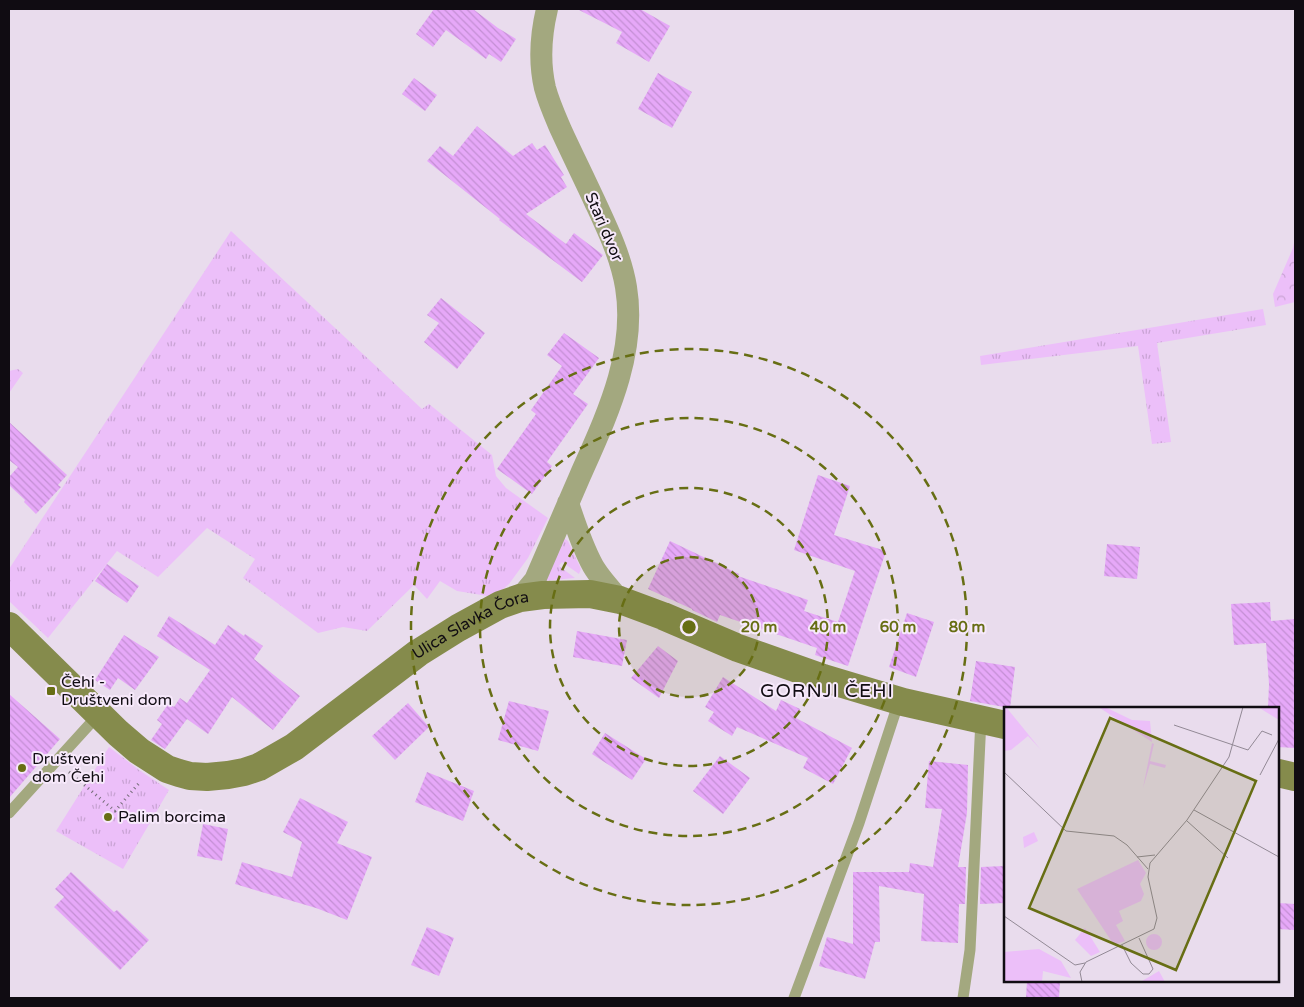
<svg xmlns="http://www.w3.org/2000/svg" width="1304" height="1007" viewBox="0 0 1304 1007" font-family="'Varela Round',sans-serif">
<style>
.grass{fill:url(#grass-tufts)}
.forest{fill:url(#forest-crowns)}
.building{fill:url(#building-back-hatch)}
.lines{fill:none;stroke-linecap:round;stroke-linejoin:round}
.path{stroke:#756d78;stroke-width:3;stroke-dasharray:1 4;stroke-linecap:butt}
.lane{stroke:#a3a87f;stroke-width:11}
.street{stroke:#a3a87f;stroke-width:22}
.secondary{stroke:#858b4c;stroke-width:28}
.ring{fill:none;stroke:#676e14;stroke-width:2.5;stroke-dasharray:9 6}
.poi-dot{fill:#676e14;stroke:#f7e9fb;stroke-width:2}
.labels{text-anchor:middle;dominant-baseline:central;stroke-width:4;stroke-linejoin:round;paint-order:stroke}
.street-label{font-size:16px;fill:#100c12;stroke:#f7e9fb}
.poi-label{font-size:16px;fill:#100c12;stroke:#f7e9fb;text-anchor:start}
.quarter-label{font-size:19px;letter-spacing:1px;fill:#100c12;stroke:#f7e9fb}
.inset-road{fill:none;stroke:#928995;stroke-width:1}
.view{fill:#676e14;fill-opacity:0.15;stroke:#676e14;stroke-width:2.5}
.inset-edge{fill:none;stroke:#100c12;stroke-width:2.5}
.centre{fill:#676e14;stroke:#f7e9fb;stroke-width:2.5}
.ring-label{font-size:15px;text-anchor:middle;font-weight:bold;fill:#676e14;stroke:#f7e9fb;stroke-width:4;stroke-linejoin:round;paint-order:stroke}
</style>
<defs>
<pattern id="grass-tufts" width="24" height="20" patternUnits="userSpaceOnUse" patternTransform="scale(1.25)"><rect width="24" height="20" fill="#ecbff9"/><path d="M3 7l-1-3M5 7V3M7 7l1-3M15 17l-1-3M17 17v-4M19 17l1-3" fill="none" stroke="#c9a3d4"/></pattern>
<pattern id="forest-crowns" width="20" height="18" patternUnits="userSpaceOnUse" patternTransform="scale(1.25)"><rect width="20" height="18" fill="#ecbff9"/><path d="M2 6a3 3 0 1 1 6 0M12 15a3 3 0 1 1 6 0" fill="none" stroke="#c9a3d4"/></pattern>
<pattern id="building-back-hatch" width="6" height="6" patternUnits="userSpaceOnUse" patternTransform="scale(1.25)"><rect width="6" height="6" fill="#e6a8f8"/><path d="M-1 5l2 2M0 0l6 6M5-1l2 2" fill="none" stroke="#c48fd4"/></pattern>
</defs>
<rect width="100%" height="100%" fill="#e9dced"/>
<!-- grass -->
<path class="grass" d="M 231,231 L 422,409 L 429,404 L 492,455 L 496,476 L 506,488 L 548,518 L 528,558 L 509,584 L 494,597 L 457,591 L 440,581 L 427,599 L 414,585 L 367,631 L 343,627 L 318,633 L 243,578 L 255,559 L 207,528 L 158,577 L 117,551 L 48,638 L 9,601 L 9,569 Z
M 1263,309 L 1266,325 L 1157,343 L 1171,442 L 1152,444 L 1138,346 L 981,365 L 980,356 Z
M 18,369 L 23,373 L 9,393 L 9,371 Z
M 559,539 L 565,539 L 568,541 L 581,569 L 579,574 L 562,562 L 559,566 L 575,578 L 542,581 Z
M 109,747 L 139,770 L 169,790 L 123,869 L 56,831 Z"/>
<!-- forest -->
<path class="forest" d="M 1295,237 L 1295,302 L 1275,307 L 1273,294 L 1293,248 Z"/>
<!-- building -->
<path class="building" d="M 434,9 L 473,9 L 498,28 L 516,39 L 501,62 L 489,54 L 486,59 L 446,30 L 433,47 L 416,34 Z
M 577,9 L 640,9 L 670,26 L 649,62 L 616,43 L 622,32 Z
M 658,73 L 692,92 L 672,128 L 638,109 Z
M 414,78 L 437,95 L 425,111 L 402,94 Z
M 477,126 L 513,156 L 532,143 L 537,150 L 545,145 L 564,175 L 561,177 L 567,187 L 526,214 L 566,244 L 574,233 L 603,255 L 582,282 L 499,220 L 500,219 L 427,161 L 440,146 L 453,156 Z
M 441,298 L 485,333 L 457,369 L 424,342 L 439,323 L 427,315 Z
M 564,333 L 599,358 L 573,394 L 588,404 L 547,462 L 552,466 L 532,494 L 497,469 L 536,414 L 531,410 L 562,366 L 547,355 Z
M 9,422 L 67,475 L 58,485 L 61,487 L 36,514 L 24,502 L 25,500 L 9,485 L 9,477 L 18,467 L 9,460 Z
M 818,475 L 850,486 L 834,535 L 886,551 L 848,666 L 815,655 L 817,648 L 720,615 L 717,622 L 692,610 L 692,609 L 648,589 L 670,541 L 739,574 L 738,576 L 808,600 L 804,611 L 838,622 L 855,571 L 794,550 Z
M 1107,544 L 1140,547 L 1137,579 L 1104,576 Z
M 107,564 L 139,586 L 127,603 L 95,581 Z
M 1270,602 L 1271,621 L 1295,619 L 1295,748 L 1278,747 L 1278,708 L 1268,708 L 1269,684 L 1266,643 L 1234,645 L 1231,604 Z
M 907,613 L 934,622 L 916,677 L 889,667 Z
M 169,616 L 215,645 L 228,625 L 244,636 L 245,634 L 263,646 L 254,659 L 300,696 L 273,730 L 232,697 L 208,734 L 187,719 L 165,749 L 151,740 L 162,724 L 157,720 L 169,703 L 174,707 L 180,698 L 187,703 L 210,670 L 157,636 Z
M 577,631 L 627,640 L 622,666 L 573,657 Z
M 124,635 L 159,657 L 135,690 L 118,678 L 110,690 L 95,680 Z
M 658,646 L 678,661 L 659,698 L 631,678 Z
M 976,661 L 1015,667 L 1010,708 L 970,701 Z
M 723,677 L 776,711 L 781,700 L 800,709 L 796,718 L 852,748 L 833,784 L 803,768 L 808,758 L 737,727 L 732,736 L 708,721 L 714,712 L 705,707 Z
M 9,694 L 60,739 L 9,798 Z
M 509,701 L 549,711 L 538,751 L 498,740 Z
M 408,703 L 429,727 L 395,760 L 372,736 Z
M 605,733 L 646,759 L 632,780 L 592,754 Z
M 720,756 L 750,778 L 723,814 L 693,791 Z
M 929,761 L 968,765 L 967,813 L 958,867 L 966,867 L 965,904 L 959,904 L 958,943 L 921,941 L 924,894 L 879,886 L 880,942 L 875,942 L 865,979 L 819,966 L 827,937 L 853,944 L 853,872 L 909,872 L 910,863 L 933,867 L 942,809 L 925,808 Z
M 427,772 L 474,791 L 463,821 L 415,802 Z
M 300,798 L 348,822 L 337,843 L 372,857 L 347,920 L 316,908 L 235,884 L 242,862 L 292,877 L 302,842 L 283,832 Z
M 203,824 L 228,829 L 222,861 L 197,856 Z
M 1004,866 L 1005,903 L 980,904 L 981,867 Z
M 71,872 L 114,912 L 117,910 L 149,940 L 120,970 L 54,907 L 64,897 L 55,889 Z
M 1278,903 L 1295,904 L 1295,930 L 1278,929 Z
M 427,927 L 454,938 L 439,976 L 411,965 Z
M 1027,981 L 1060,981 L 1059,998 L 1026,998 Z"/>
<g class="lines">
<!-- path -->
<path class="path" d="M 69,772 L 115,811 L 140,782"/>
<!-- lane -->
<path class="lane" d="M 9,813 L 99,714
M 794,998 L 859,823 L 899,701
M 963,998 L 970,950 L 981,719"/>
<!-- street -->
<path class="street" d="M 568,503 C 575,524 582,546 593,566 C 600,578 610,589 620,600
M 520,598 L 535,580 C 550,545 565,511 580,476 C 606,417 637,354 626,287 C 621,257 608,230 595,202 C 584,178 572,154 561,130 C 555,116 549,103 545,88 C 539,62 541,34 547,9"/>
<!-- secondary -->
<g class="secondary">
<path id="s1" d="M 9,626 L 118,733 L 139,751 L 167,769 L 179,773 L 190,776 L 207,777 L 228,775 L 244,772 L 259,767 L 294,747 L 418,653 L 458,628 L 500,605 L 520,598 L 543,595 L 590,594 L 620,600 L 663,616 L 738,648 L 823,678 L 903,702 L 1005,725"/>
<path d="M 1278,773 L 1295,777"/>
</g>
</g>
<!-- distance rings -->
<circle cx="689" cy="627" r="70" fill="#676e14" fill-opacity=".12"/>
<g class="ring">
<circle cx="689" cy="627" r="70"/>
<circle cx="689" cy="627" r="139"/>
<circle cx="689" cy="627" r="209"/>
<circle cx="689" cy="627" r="278"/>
</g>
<!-- markers -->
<g class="poi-dot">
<rect x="46" y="686" width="10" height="10" rx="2.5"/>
<circle cx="22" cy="768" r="5"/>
<circle cx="108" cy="817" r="5"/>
</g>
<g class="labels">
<!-- street labels -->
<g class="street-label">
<text transform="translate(604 227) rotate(67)">Stari dvor</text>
<text stroke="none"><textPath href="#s1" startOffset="564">Ulica Slavka Čora</textPath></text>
</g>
<!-- poi labels -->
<g class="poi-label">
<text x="61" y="682">Čehi -<tspan x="61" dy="18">Društveni dom</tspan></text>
<text x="32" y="759">Društveni<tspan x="32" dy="18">dom Čehi</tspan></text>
<text x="118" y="817">Palim borcima</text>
</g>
<!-- quarter labels -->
<g class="quarter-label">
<text x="827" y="691">GORNJI ČEHI</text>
</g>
</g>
<!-- overview -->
<g transform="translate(1004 707)">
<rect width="275" height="275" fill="#e9dced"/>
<path d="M 0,0 L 2,0 L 37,43 L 24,29 L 7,43 L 0,44 ZM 148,36 L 150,37 L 146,54 L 162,58 L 161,61 L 146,57 L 139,81 ZM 30,125 L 34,134 L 20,141 L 19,130 ZM 134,153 L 142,166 L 136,177 L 140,187 L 137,194 L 115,204 L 119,214 L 112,218 L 121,234 L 110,238 L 73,182 ZM 81,221 L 96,245 L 87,249 L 71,233 ZM142 235a8 8 0 1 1 16 0a8 8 0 1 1-16 0ZM 35,242 L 57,254 L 67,271 L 39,264 L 38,275 L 0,275 L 0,245 Z" fill="#ecbff9"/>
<path d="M 101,0 L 128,13 L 146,14 L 148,35 L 96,1 Z" fill="#ecbff9"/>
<path d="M 254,0 L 275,0 L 275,13 ZM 155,264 L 161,275 L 139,275 L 138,274 Z" fill="#ecbff9"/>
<path class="inset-road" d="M 170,18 L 244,43 L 258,24 L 268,28M 0,65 L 62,124 L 110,129 L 123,138 L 144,162M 256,68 L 275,32M 190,103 L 275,150M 183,114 L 224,151M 133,150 L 151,148M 0,209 L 71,258 L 81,256M 118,238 L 127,256 L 139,267 L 145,267 L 149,262 L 135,231M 78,275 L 76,265 L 82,255 L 150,222 L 153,211 L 144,170 L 146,156 L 183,113 L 225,50 L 239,0"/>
<path class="view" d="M 106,11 L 252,74 L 172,263 L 25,201 Z"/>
<rect width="275" height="275" class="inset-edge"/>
</g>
<circle cx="689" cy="627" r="8" class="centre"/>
<g class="ring-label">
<text x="759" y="632">20 m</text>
<text x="828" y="632">40 m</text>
<text x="898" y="632">60 m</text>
<text x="967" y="632">80 m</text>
</g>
<!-- border -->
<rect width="1304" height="1007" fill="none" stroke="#100c12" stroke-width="20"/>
</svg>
